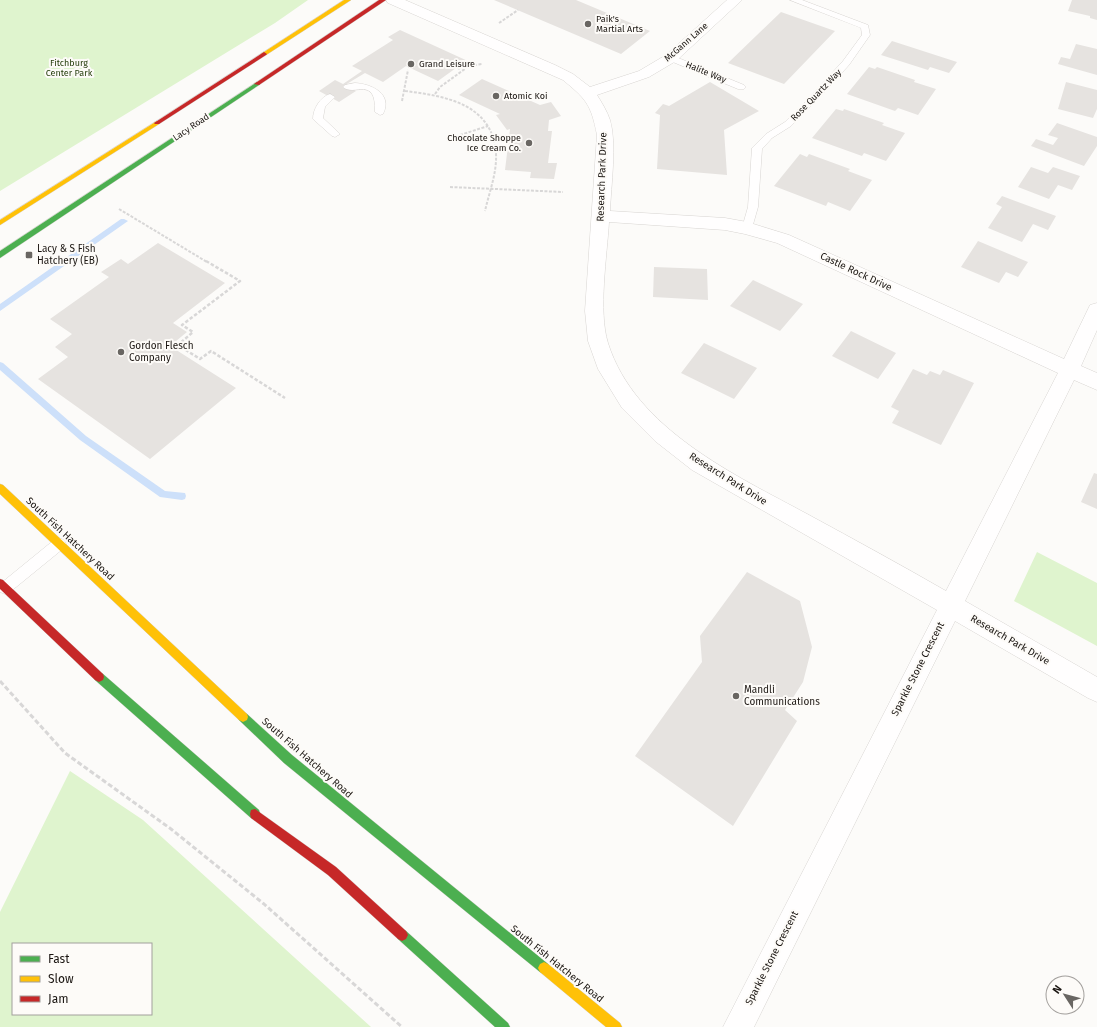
<svg xmlns="http://www.w3.org/2000/svg" width="1097" height="1027" viewBox="0 0 1097 1027" font-family="'Fira Sans',sans-serif">
<style>
.green{fill:#dff4ce;fill-rule:evenodd}
.lines{fill:none;stroke-linecap:round;stroke-linejoin:round}
.stream{fill:#cde0fa;fill-rule:evenodd}
.building{fill:#e6e3e0}
.lane-casing{stroke:#d8d5d2;stroke-width:1}
.street-casing{stroke:#d8d5d2;stroke-width:1}
.fast-casing{stroke:#d8d5d2;stroke-width:1}
.slow-casing{stroke:#d8d5d2;stroke-width:1}
.jam-casing{stroke:#d8d5d2;stroke-width:1}
.path-far2{stroke:#d8d7d7;stroke-width:2;stroke-dasharray:3 1.5;stroke-linecap:butt}
.path-far1{stroke:#d8d7d7;stroke-width:2.5;stroke-dasharray:3.5 2;stroke-linecap:butt}
.path{stroke:#d8d7d7;stroke-width:3;stroke-dasharray:5 2.5;stroke-linecap:butt}
.lane{fill:#fffefe;fill-rule:evenodd}
.street{fill:#fffefe;fill-rule:evenodd}
.fast{fill:#4caf50;fill-rule:evenodd}
.slow{fill:#ffc107;fill-rule:evenodd}
.jam{fill:#c62828;fill-rule:evenodd}
.poi-dot{fill:#696662;stroke:#fdfbf8;stroke-width:1.5}
.labels{text-anchor:middle;dominant-baseline:central;stroke-width:4;stroke-linejoin:round;paint-order:stroke}
.far-poi-label{font-size:9px;fill:#1a1511;stroke:#fdfbf8;text-anchor:start}
.far-street-label{font-size:9px;fill:#1a1511;stroke:#fdfbf8}
.far-park-label{font-size:9px;fill:#273f0e;stroke:#fdfbf8}
.street-label{font-size:10px;fill:#1a1511;stroke:#fdfbf8}
.poi-label{font-size:10px;fill:#1a1511;stroke:#fdfbf8;text-anchor:start}
</style>
<rect width="100%" height="100%" fill="#fcfbf9"/>
<!-- green -->
<path class="green" d="M 0,0 L 308,0 L 275,23 L 0,191 Z
M 1037,552 L 1097,583 L 1097,646 L 1014,601 Z
M 70,771 L 143,820 L 371,1027 L 0,1027 L 0,912 ZM 13,944 L 151,944 L 151,1014 L 13,1014 Z"/>
<g class="lines">
<!-- stream -->
<path class="stream" d="M 121,219 L 124,219 L 128,221 L 0,311 L 0,304 Z
M 0,362 L 3,363 L 86,436 L 165,491 L 185,493 L 186,496 L 185,499 L 182,500 L 160,497 L 80,440 L 0,370 Z"/>
</g>
<!-- building -->
<path class="building" d="M 494,0 L 576,0 L 650,31 L 621,54 Z
M 1072,0 L 1097,0 L 1097,20 L 1090,18 L 1090,16 L 1068,11 Z
M 781,12 L 835,31 L 784,84 L 728,63 Z
M 400,30 L 470,62 L 459,70 L 456,68 L 438,81 L 406,66 L 383,82 L 365,73 L 345,85 L 356,91 L 339,102 L 319,91 L 335,80 L 343,84 L 362,71 L 352,66 L 393,40 L 388,37 Z
M 892,41 L 957,62 L 949,73 L 930,67 L 928,70 L 881,55 Z
M 1076,44 L 1097,49 L 1097,75 L 1058,64 L 1061,57 L 1070,59 Z
M 869,67 L 875,69 L 877,67 L 915,80 L 914,82 L 936,89 L 918,115 L 898,108 L 895,111 L 847,94 Z
M 482,79 L 540,105 L 551,102 L 561,116 L 549,120 L 548,131 L 552,131 L 548,163 L 557,163 L 554,179 L 530,178 L 531,172 L 505,170 L 510,129 L 507,130 L 496,115 L 500,114 L 459,95 Z
M 710,82 L 759,111 L 724,130 L 727,175 L 657,169 L 660,115 L 655,113 L 663,104 L 669,106 Z
M 1066,82 L 1097,90 L 1097,109 L 1093,118 L 1058,109 Z
M 836,109 L 843,111 L 844,109 L 884,123 L 882,125 L 905,133 L 886,161 L 864,153 L 862,156 L 812,138 Z
M 1057,123 L 1097,137 L 1097,146 L 1084,166 L 1031,146 L 1036,139 L 1053,145 L 1058,138 L 1048,135 Z
M 800,154 L 807,157 L 809,154 L 850,169 L 848,171 L 872,180 L 850,211 L 828,202 L 826,206 L 774,186 Z
M 1031,167 L 1048,173 L 1053,167 L 1080,176 L 1072,190 L 1058,185 L 1049,199 L 1018,187 Z
M 1002,196 L 1056,216 L 1048,230 L 1033,224 L 1022,242 L 988,228 L 1002,207 L 996,204 Z
M 978,241 L 1028,262 L 1018,277 L 1006,272 L 999,283 L 961,267 Z
M 158,243 L 225,283 L 173,323 L 187,332 L 170,346 L 236,388 L 150,459 L 38,379 L 68,357 L 55,347 L 72,334 L 50,319 L 109,277 L 101,272 L 121,259 L 128,264 Z
M 654,267 L 707,269 L 708,300 L 653,297 Z
M 753,280 L 803,304 L 780,331 L 730,306 Z
M 851,331 L 896,353 L 878,379 L 832,356 Z
M 704,343 L 757,368 L 734,399 L 681,373 Z
M 913,369 L 927,375 L 930,371 L 940,375 L 943,370 L 974,383 L 941,445 L 892,423 L 899,411 L 891,407 Z
M 1094,473 L 1097,474 L 1097,509 L 1081,502 Z
M 747,572 L 800,601 L 812,647 L 803,682 L 785,710 L 797,721 L 733,826 L 635,756 L 702,662 L 700,636 Z"/>
<g class="lines">
<!-- lane casing -->
<g class="lane-casing">
<path id="lane" d="M 790,0 L 802,0 L 868,25 L 870,35 L 849,65 L 817,100 L 791,126 L 772,138 L 762,149 L 758,207 L 752,228 L 751,230 L 743,230 L 742,228 L 748,207 L 752,148 L 766,134 L 785,122 L 811,96 L 843,61 L 862,35 L 861,28 Z
M 671,55 L 744,85 L 746,87 L 744,89 L 738,89 L 668,60 L 667,58 L 668,56 Z
M 355,83 C 372,84 393,94 383,114 L 380,115 L 375,112 C 376,75 354,97 343,87 L 345,85 Z
M 330,94 L 335,97 L 325,107 L 323,118 L 340,134 L 335,137 L 332,136 L 313,119 C 313,109 320,97 330,94 Z
M 59,538 L 64,540 L 66,544 L 64,548 L 10,592 L 5,594 L 0,592 L 0,584 L 54,540 Z"/>
</g>
<!-- street casing -->
<g class="street-casing">
<path id="street" d="M 386,0 L 405,0 L 555,65 L 573,74 L 590,87 L 639,71 L 666,55 L 727,0 L 742,0 L 676,61 L 649,77 L 597,95 C 602,103 607,111 610,120 C 617,143 611,186 610,211 L 725,218 L 747,222 L 789,235 L 1064,359 L 1090,305 L 1097,303 L 1097,330 L 1081,366 L 1097,373 L 1097,390 L 1074,380 L 965,601 L 1097,677 L 1097,702 L 1088,698 L 955,621 L 754,1027 L 723,1027 L 937,610 L 692,470 L 655,441 L 622,408 L 598,369 L 588,341 L 585,311 L 597,135 C 591,104 586,99 563,80 L 388,3 ZM 609,222 L 725,230 L 745,234 L 777,243 L 1058,373 L 946,591 C 901,565 855,540 809,515 C 735,475 635,429 608,343 C 598,311 607,256 609,222 Z"/>
</g>
<!-- fast casing -->
<g class="fast-casing">
<path id="fast" d="M 257,82 L 260,84 L 259,85 L 0,258 L 0,251 Z
M 99,672 L 103,674 L 259,810 L 260,814 L 259,818 L 255,819 L 251,818 L 95,680 L 94,677 L 95,674 Z
M 243,712 L 247,714 L 292,755 L 548,964 L 550,968 L 548,972 L 544,974 L 540,972 L 284,763 L 239,720 L 238,717 L 239,714 Z
M 402,929 L 406,931 L 508,1023 L 510,1027 L 495,1027 L 398,939 L 396,935 L 398,931 Z"/>
</g>
<!-- slow casing -->
<g class="slow-casing">
<path id="slow" d="M 344,0 L 351,0 L 266,55 L 261,54 Z
M 157,121 L 160,123 L 159,124 L 0,225 L 0,220 Z
M 0,484 L 3,485 L 247,714 L 248,717 L 247,720 L 243,722 L 239,720 L 0,494 Z
M 544,962 L 548,964 L 620,1023 L 622,1027 L 606,1027 L 540,972 L 538,968 L 540,964 Z"/>
</g>
<!-- jam casing -->
<g class="jam-casing">
<path id="jam" d="M 379,0 L 386,0 L 259,85 L 254,84 Z
M 264,52 L 267,54 L 266,55 L 159,124 L 155,124 L 154,123 Z
M 0,579 L 3,580 L 103,674 L 104,677 L 103,680 L 99,682 L 95,680 L 0,589 Z
M 255,809 L 336,867 L 406,931 L 408,935 L 406,939 L 402,941 L 398,939 L 328,875 L 251,818 L 250,814 L 251,810 Z"/>
</g>
<!-- path-far2 -->
<path class="path-far2" d="M 499,23 L 518,10
M 405,91 C 446,96 493,104 496,154 C 497,173 489,193 485,211
M 435,94 L 440,87 L 469,66 L 482,64
M 402,101 L 408,70
M 460,135 L 488,126
M 450,187 L 563,192
M 119,209 L 207,262"/>
<!-- path-far1 -->
<path class="path-far1" d="M 206,261 L 240,281 L 182,325 L 193,332 L 178,345 L 200,359 L 211,351 L 285,398"/>
<!-- path -->
<path class="path" d="M 0,681 L 65,753 L 171,829 L 264,904 L 402,1027"/>
<!-- lane -->
<use href="#lane" class="lane"/>
<!-- street -->
<use href="#street" class="street"/>
<!-- fast -->
<use href="#fast" class="fast"/>
<!-- slow -->
<use href="#slow" class="slow"/>
<!-- jam -->
<use href="#jam" class="jam"/>
</g>
<!-- markers -->
<g class="poi-dot">
<circle cx="588" cy="24" r="4"/>
<circle cx="411" cy="64" r="4"/>
<circle cx="496" cy="96" r="4"/>
<circle cx="529" cy="143" r="4"/>
<rect x="25" y="251" width="8" height="8" rx="2"/>
<circle cx="121" cy="352" r="4"/>
<circle cx="736" cy="696" r="4"/>
</g>
<g class="labels">
<!-- far-poi labels -->
<g class="far-poi-label">
<text x="596" y="19">Paik's<tspan x="596" dy="10">Martial Arts</tspan></text>
<text x="419" y="64">Grand Leisure</text>
<text x="504" y="96">Atomic Koi</text>
<text x="521" y="138" text-anchor="end">Chocolate Shoppe<tspan x="521" dy="10">Ice Cream Co.</tspan></text>
</g>
<!-- far-street labels -->
<g class="far-street-label">
<text transform="translate(686 42) rotate(-41)">McGann Lane</text>
<text transform="translate(706 72) rotate(22)">Halite Way</text>
<text transform="translate(816 95) rotate(-46)">Rose Quartz Way</text>
<text transform="translate(191 127) rotate(-34)">Lacy Road</text>
</g>
<!-- far-park labels -->
<g class="far-park-label">
<text x="69" y="63">Fitchburg<tspan x="69" dy="10">Center Park</tspan></text>
</g>
<!-- street labels -->
<g class="street-label">
<text transform="translate(602 177) rotate(-88)">Research Park Drive</text>
<text transform="translate(856 272) rotate(25)">Castle Rock Drive</text>
<text transform="translate(728 479) rotate(32)">Research Park Drive</text>
<text transform="translate(70 539) rotate(43)">South Fish Hatchery Road</text>
<text transform="translate(1010 640) rotate(30)">Research Park Drive</text>
<text transform="translate(918 669) rotate(-63)">Sparkle Stone Crescent</text>
<text transform="translate(307 758) rotate(41)">South Fish Hatchery Road</text>
<text transform="translate(772 958) rotate(-63)">Sparkle Stone Crescent</text>
<text transform="translate(557 964) rotate(39)">South Fish Hatchery Road</text>
</g>
<!-- poi labels -->
<g class="poi-label">
<text x="37" y="249">Lacy &amp; S Fish<tspan x="37" dy="12">Hatchery (EB)</tspan></text>
<text x="129" y="346">Gordon Flesch<tspan x="129" dy="12">Company</tspan></text>
<text x="744" y="690">Mandli<tspan x="744" dy="12">Communications</tspan></text>
</g>
</g>
<!-- legend -->
<rect x="12" y="943" width="140" height="72" fill="#fdfbf8" stroke="#a29f9c"/>
<rect x="20" y="956" width="20" height="6" fill="#4caf50" stroke="#a29f9c"/>
<text x="48" y="963" font-size="12" fill="#1a1511">Fast</text>
<rect x="20" y="976" width="20" height="6" fill="#ffc107" stroke="#a29f9c"/>
<text x="48" y="983" font-size="12" fill="#1a1511">Slow</text>
<rect x="20" y="996" width="20" height="6" fill="#c62828" stroke="#a29f9c"/>
<text x="48" y="1003" font-size="12" fill="#1a1511">Jam</text>
<!-- north arrow -->
<g transform="translate(1065 995) rotate(306)"><circle r="19" fill="#fdfbf8" stroke="#a29f9c"/>
<path d="M0-3L7 15L0 10L-7 15Z" fill="#696662"/>
<text y="-6" font-size="11" font-weight="bold" text-anchor="middle" fill="#1a1511">N</text>
</g>
</svg>
